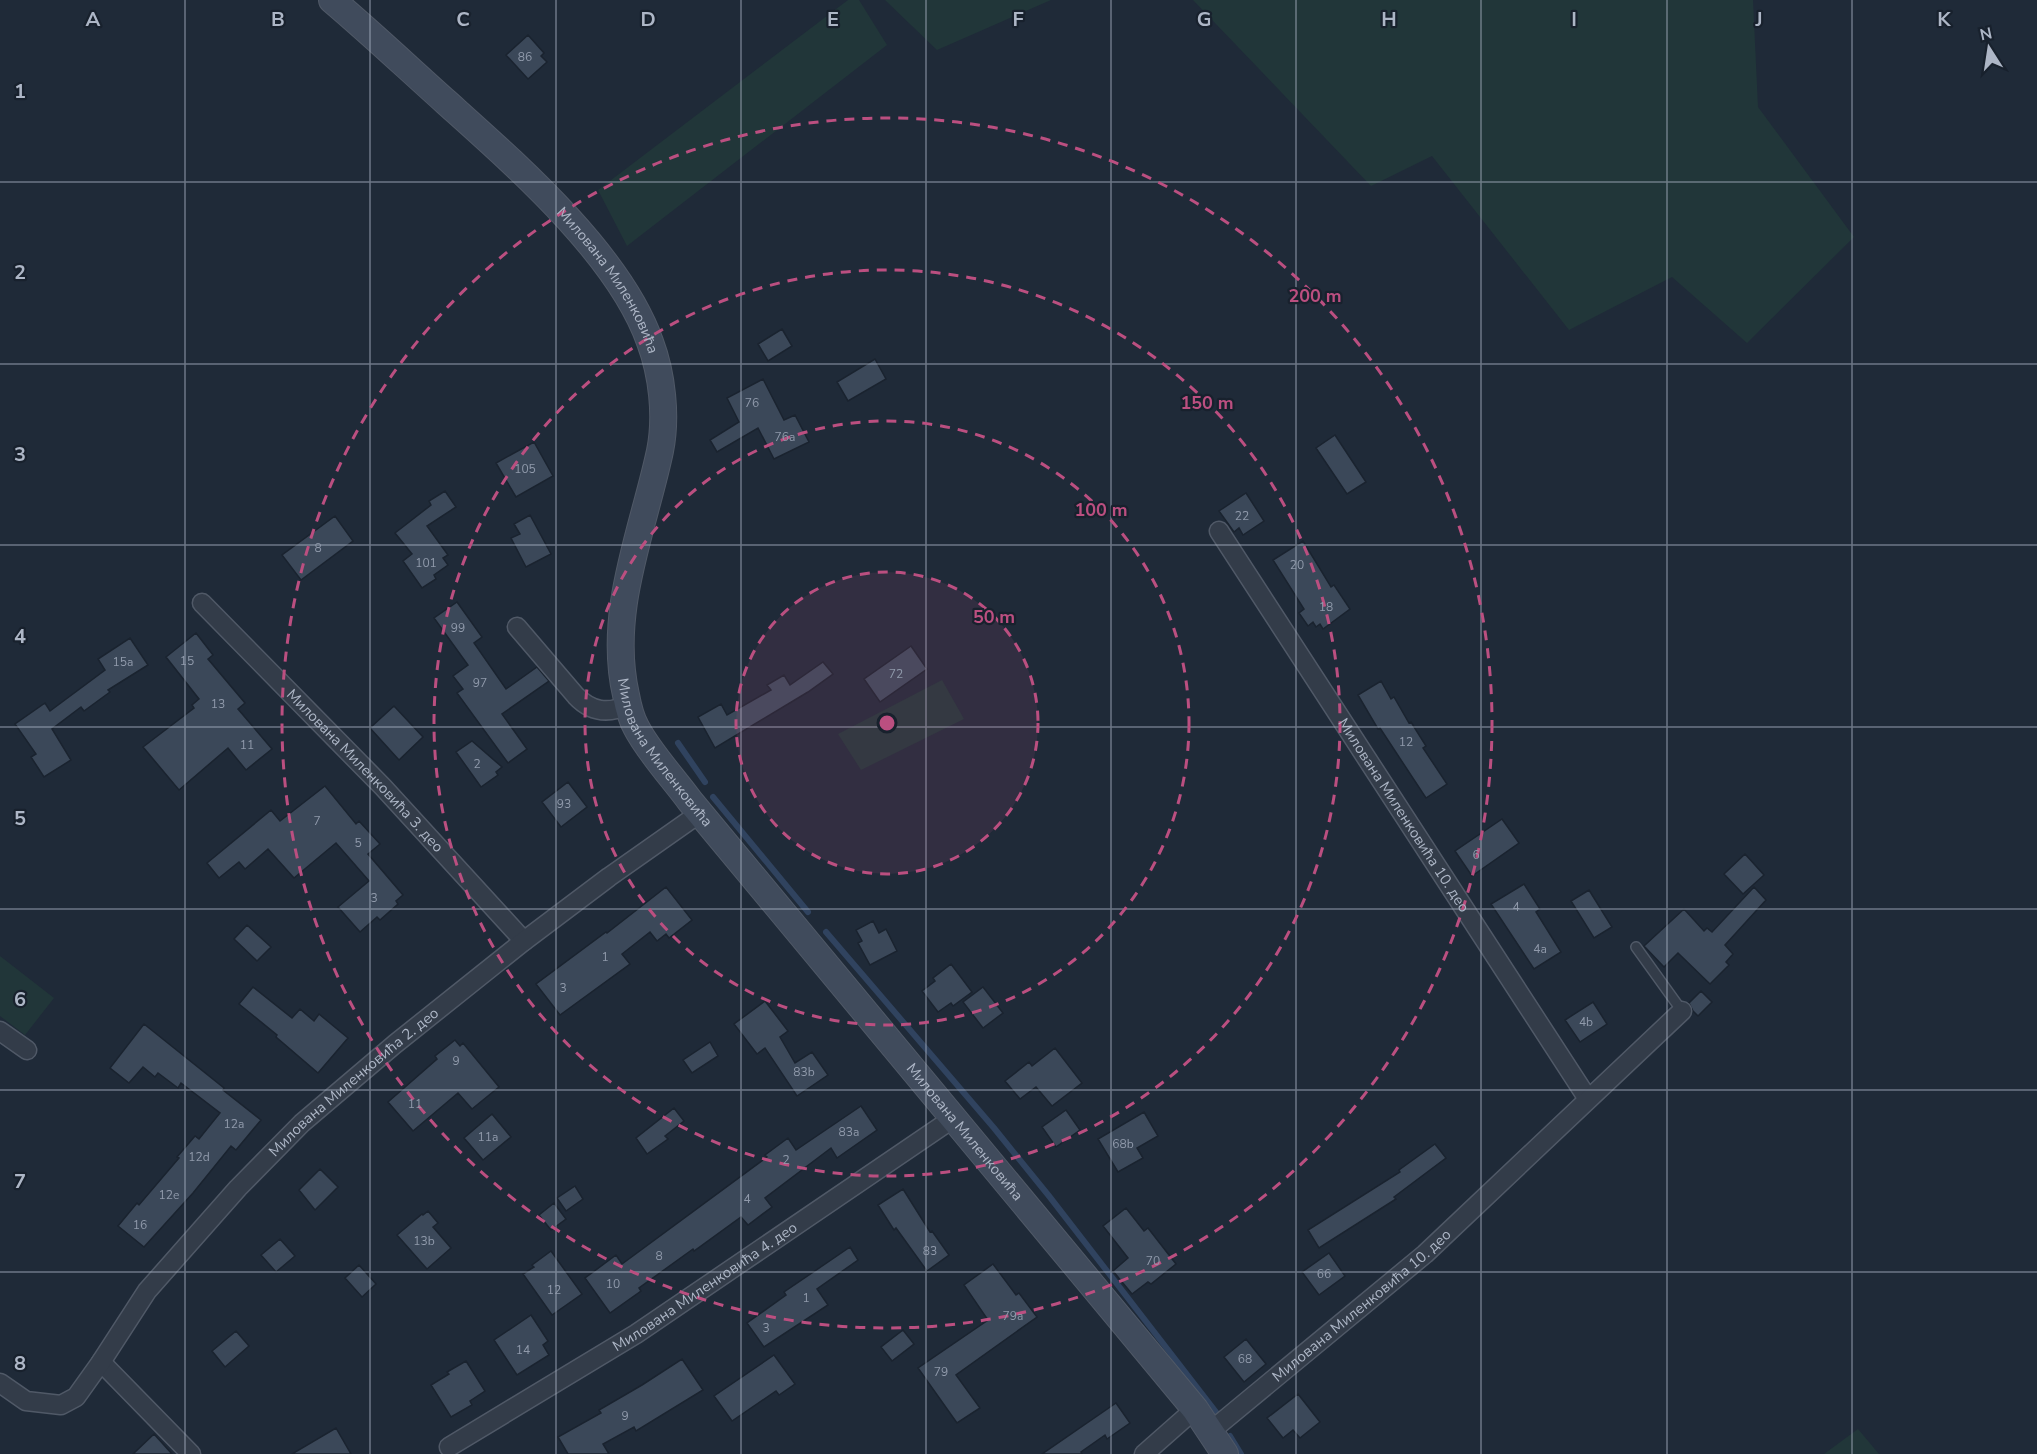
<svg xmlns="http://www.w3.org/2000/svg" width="2037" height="1454" viewBox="0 0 2037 1454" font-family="'Nunito Sans',sans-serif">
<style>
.green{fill:#213639}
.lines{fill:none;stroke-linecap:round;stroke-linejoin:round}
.stream{stroke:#30435f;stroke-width:6}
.building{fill:#3b4859;stroke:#1a232f;stroke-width:1.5}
.lane-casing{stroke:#505967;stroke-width:12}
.street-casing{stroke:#505967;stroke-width:21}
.secondary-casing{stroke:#505967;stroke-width:28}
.lane{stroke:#333c49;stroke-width:9}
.street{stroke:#333c49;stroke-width:18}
.secondary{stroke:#404b5c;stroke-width:26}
.grid{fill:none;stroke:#adb6c6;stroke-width:1.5;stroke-opacity:0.55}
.ring{fill:none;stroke:#bb4f80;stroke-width:3;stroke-dasharray:10 8}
.labels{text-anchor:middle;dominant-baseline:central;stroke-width:4.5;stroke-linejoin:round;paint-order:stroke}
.number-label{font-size:12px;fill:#909aab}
.street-label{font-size:15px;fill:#adb6c6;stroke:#18212d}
.grid-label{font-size:20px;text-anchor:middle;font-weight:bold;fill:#adb6c6;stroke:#18212d;stroke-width:4.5;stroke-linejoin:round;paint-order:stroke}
.centre{fill:#bb4f80;stroke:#18212d;stroke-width:3}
.ring-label{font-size:18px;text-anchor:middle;font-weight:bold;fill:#bb4f80;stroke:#18212d;stroke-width:4.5;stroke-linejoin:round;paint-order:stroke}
</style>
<rect width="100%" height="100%" fill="#1f2a38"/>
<!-- green -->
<path class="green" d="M 848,0 L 859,0 L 887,45 L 627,246 L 598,190 Z
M 885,0 L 1051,0 L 937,50 Z
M 1193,0 L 1753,0 L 1758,107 L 1854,237 L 1747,343 L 1672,277 L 1569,330 L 1432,156 L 1371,186 Z
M 942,680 L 964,719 L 861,770 L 838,734 Z
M 0,956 L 54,998 L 25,1035 L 0,1016 Z
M 1858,1429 L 1879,1454 L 1824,1454 Z"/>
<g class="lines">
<!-- stream -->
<path class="stream" d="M 678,743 L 705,782
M 713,797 L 808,912
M 826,932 L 994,1128 L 1049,1196 L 1216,1412
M 1230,1436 L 1241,1454"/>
</g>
<!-- building -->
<path class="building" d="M 528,35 L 544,53 L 541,56 L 547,62 L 528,79 L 506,55 Z
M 782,329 L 792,346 L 768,361 L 758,344 Z
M 875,359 L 886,379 L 848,401 L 837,382 Z
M 763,379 L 784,420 L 795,415 L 809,442 L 774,459 L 758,428 L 717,452 L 710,440 L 739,422 L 727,398 Z
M 1335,435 L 1366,482 L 1347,494 L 1316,448 Z
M 534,442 L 553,476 L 516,497 L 496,463 Z
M 445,491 L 456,507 L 427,526 L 448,555 L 443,558 L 448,565 L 434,575 L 436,579 L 422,588 L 403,561 L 412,554 L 395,533 L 431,505 L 429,501 Z
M 1246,493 L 1264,521 L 1243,535 L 1239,528 L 1234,532 L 1219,511 Z
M 530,515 L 551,554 L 526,567 L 511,538 L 520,534 L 514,524 Z
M 335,516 L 353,541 L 301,580 L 282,555 Z
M 1303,541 L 1331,587 L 1334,585 L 1350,609 L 1323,629 L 1320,624 L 1316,627 L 1313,622 L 1308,626 L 1299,613 L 1304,609 L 1273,560 Z
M 457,602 L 482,637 L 474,643 L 506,689 L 537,667 L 549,681 L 502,714 L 527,749 L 508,763 L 457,693 L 463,689 L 453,676 L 468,665 L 434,618 Z
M 196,633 L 213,655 L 208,659 L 245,703 L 238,709 L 272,749 L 246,770 L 228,748 L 179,790 L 143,747 L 194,708 L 192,705 L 199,699 L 166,657 Z
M 130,638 L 148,665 L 108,690 L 110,692 L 84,711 L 81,707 L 52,729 L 71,760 L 44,777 L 31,757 L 36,754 L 15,724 L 45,703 L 50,711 L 105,670 L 98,659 Z
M 911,646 L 927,669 L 880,702 L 864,679 Z
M 823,662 L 833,674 L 808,692 L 715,748 L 698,717 L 721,704 L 727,715 L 771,690 L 767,685 L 784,675 L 790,685 Z
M 1381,681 L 1391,699 L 1394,697 L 1409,723 L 1411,722 L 1426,746 L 1423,748 L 1447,784 L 1426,798 L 1380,728 L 1378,729 L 1358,695 Z
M 394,706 L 423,737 L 399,760 L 370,728 Z
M 472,741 L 502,767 L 496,772 L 498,775 L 481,787 L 456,752 Z
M 568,782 L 587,807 L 561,827 L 542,802 Z
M 325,786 L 356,824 L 359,821 L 380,844 L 368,854 L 403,895 L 396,901 L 398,904 L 380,920 L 377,917 L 360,932 L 338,907 L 369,881 L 336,843 L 294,878 L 268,849 L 245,869 L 239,862 L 219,878 L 207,863 L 271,810 L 280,821 Z
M 1502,819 L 1519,843 L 1472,876 L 1455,851 Z
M 1745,854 L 1764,875 L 1743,894 L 1724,874 Z
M 1524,884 L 1540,909 L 1536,912 L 1561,952 L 1534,969 L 1491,904 Z
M 666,887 L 692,920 L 669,938 L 666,934 L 657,941 L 650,932 L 622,954 L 630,964 L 560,1015 L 536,984 L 606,932 L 607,933 Z
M 1754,887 L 1766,900 L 1725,945 L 1733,954 L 1726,962 L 1729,965 L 1710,984 L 1678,953 L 1664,967 L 1644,946 L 1684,909 L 1704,931 L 1707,928 L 1712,932 Z
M 1589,890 L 1612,927 L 1594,938 L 1571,901 Z
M 873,921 L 879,933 L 886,929 L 897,951 L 870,965 L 858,943 L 862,941 L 856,930 Z
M 247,925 L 271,947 L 257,961 L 234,939 Z
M 951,964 L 972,992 L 953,1006 L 951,1003 L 938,1012 L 922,991 L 935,981 L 933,978 Z
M 253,987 L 292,1018 L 300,1009 L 314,1021 L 319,1014 L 348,1038 L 318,1073 L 276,1037 L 277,1035 L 239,1004 Z
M 983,987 L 1003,1013 L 983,1028 L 963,1002 Z
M 1701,991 L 1712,1002 L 1698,1016 L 1693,1011 L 1689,1003 Z
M 765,1001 L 788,1031 L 780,1037 L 795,1063 L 812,1052 L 828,1075 L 797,1096 L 765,1048 L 757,1054 L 734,1024 Z
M 1593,1002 L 1607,1024 L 1580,1042 L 1565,1020 Z
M 144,1024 L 224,1088 L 223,1090 L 261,1120 L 236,1150 L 231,1146 L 193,1193 L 144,1247 L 118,1226 L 137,1203 L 139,1205 L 179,1158 L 177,1157 L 195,1136 L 199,1139 L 220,1113 L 181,1083 L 178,1088 L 158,1073 L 155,1077 L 143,1067 L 129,1083 L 110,1068 Z
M 455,1040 L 460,1046 L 463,1043 L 499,1087 L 472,1109 L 458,1093 L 413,1131 L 388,1102 L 437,1059 L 435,1056 Z
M 710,1042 L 718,1056 L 692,1073 L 683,1060 Z
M 1055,1048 L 1082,1083 L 1052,1106 L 1036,1087 L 1020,1099 L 1005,1081 L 1029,1062 L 1032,1066 Z
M 861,1106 L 877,1130 L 837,1158 L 831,1148 L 765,1198 L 772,1207 L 748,1225 L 741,1217 L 694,1251 L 693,1249 L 639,1288 L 641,1291 L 610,1313 L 585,1278 L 616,1255 L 622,1264 L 767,1157 L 765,1155 L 788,1138 L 796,1150 Z
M 674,1108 L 684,1121 L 665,1136 L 668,1139 L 647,1154 L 636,1138 Z
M 1066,1110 L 1080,1130 L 1056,1147 L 1042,1127 Z
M 1144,1112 L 1158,1136 L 1137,1148 L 1143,1158 L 1118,1172 L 1098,1139 Z
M 492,1114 L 511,1137 L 483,1160 L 464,1138 Z
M 1435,1144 L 1446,1158 L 1394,1197 L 1396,1199 L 1319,1248 L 1308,1230 L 1400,1172 L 1399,1170 Z
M 320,1169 L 338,1187 L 315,1210 L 299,1190 Z
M 575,1186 L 583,1199 L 566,1211 L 557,1198 Z
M 903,1189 L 930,1232 L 932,1231 L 949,1255 L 927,1271 L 896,1228 L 894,1230 L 878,1205 Z
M 554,1203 L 566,1219 L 551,1230 L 539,1215 Z
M 1126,1208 L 1144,1231 L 1148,1228 L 1176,1264 L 1151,1284 L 1148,1282 L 1132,1294 L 1113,1271 L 1128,1258 L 1103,1226 Z
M 428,1211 L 438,1223 L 433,1227 L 451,1248 L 427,1269 L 397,1235 L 422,1214 L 423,1215 Z
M 280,1239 L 295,1256 L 276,1272 L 261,1255 Z
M 850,1247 L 858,1260 L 817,1289 L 828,1305 L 764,1347 L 747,1323 L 786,1295 L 784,1292 Z
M 551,1251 L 582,1294 L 552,1315 L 523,1274 L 534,1267 L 532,1265 Z
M 1329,1253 L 1345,1276 L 1319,1295 L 1302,1272 Z
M 993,1264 L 1016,1295 L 1019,1293 L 1037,1317 L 956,1375 L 980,1408 L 957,1423 L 918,1368 L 988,1320 L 964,1285 Z
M 359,1265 L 376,1284 L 362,1297 L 345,1278 Z
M 531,1315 L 548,1341 L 543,1345 L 549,1355 L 517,1375 L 494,1340 Z
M 903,1330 L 914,1344 L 892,1361 L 881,1347 Z
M 236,1331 L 249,1346 L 225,1367 L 212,1351 Z
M 1246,1339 L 1266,1364 L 1244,1382 L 1224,1357 Z
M 774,1355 L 795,1384 L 779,1395 L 776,1391 L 732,1421 L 714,1396 Z
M 682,1359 L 703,1390 L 636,1431 L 634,1427 L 603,1444 L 609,1454 L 568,1454 L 558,1437 L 601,1413 L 599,1410 L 642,1385 Z
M 466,1361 L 485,1391 L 470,1401 L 472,1405 L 451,1417 L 431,1385 L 449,1374 L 447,1372 Z
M 1298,1394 L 1320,1422 L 1300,1438 L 1293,1430 L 1283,1438 L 1267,1418 Z
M 1116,1403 L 1130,1423 L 1107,1439 L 1105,1435 L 1081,1452 L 1082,1454 L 1042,1454 Z
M 336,1428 L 351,1454 L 292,1454 Z
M 154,1434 L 172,1454 L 133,1454 Z"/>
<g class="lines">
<!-- lane casing -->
<g class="lane-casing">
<path id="lane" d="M 1636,947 L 1682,1011"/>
</g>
<!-- street casing -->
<g class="street-casing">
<g id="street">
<path id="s1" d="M 1219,531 L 1588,1099"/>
<path id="s2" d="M 202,603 L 383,787 L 524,941"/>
<path d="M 517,627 L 576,696 C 591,712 608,714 628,705"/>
<path d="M 0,1031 L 27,1050"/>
<path d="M 101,1362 L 191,1454"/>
<path id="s3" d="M 0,1383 L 26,1401 L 61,1405 L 76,1397 L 101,1362 L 147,1291 L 238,1188 L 302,1123 L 395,1044 L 524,941 L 609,877 L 700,813"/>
<path id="s4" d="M 1211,1431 L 1425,1254 L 1682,1011"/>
<path id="s5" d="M 449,1447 L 636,1334 L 955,1117"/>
<path d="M 1144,1454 L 1195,1409"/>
</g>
</g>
<!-- secondary casing -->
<g class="secondary-casing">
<g id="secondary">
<path id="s6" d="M 332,0 C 371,33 408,68 446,102 C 515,164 619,254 650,342 C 662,374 667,416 660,451 C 643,531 607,612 626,695 C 628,706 631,718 636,727 C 648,751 674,779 690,801 L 1195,1409 L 1225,1454"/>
</g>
</g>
<!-- lane -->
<use href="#lane" class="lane"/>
<!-- street -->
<use href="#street" class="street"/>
<!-- secondary -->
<use href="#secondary" class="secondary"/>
</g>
<!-- grid -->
<path class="grid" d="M 185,0 L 185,1454M 370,0 L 370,1454M 556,0 L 556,1454M 741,0 L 741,1454M 926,0 L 926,1454M 1111,0 L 1111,1454M 1296,0 L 1296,1454M 1481,0 L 1481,1454M 1667,0 L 1667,1454M 1852,0 L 1852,1454M 0,182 L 2037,182M 0,364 L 2037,364M 0,545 L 2037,545M 0,727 L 2037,727M 0,909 L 2037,909M 0,1090 L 2037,1090M 0,1272 L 2037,1272"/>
<!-- distance rings -->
<circle cx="887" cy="723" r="151" fill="#bb4f80" fill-opacity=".12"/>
<g class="ring">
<circle cx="887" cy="723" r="151"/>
<circle cx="887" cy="723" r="302"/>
<circle cx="887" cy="723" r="453"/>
<circle cx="887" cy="723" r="605"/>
</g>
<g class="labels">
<!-- number labels -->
<g class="number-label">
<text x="525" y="57">86</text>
<text x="752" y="403">76</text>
<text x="785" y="437">76a</text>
<text x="525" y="469">105</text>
<text x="1242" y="516">22</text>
<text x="318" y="548">8</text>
<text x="426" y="563">101</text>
<text x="1297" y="565">20</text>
<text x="1326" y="607">18</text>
<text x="458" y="628">99</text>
<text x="187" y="661">15</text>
<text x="123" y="662">15a</text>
<text x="896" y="674">72</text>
<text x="480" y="683">97</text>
<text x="218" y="704">13</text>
<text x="1406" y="742">12</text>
<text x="247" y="745">11</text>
<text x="477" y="764">2</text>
<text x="564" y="804">93</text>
<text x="317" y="821">7</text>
<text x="358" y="843">5</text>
<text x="1476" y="855">6</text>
<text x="374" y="898">3</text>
<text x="1516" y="907">4</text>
<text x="1540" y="949">4a</text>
<text x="605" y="957">1</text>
<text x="563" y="988">3</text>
<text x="1586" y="1022">4b</text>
<text x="456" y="1061">9</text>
<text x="804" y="1072">83b</text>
<text x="415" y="1104">11</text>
<text x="234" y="1124">12a</text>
<text x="849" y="1132">83a</text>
<text x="488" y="1137">11a</text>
<text x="1123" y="1144">68b</text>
<text x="199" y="1157">12d</text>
<text x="786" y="1160">2</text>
<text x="169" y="1195">12e</text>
<text x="747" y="1199">4</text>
<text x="140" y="1225">16</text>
<text x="424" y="1241">13b</text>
<text x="930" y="1251">83</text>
<text x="659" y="1256">8</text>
<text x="1153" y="1261">70</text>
<text x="1324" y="1274">66</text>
<text x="613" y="1284">10</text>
<text x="554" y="1290">12</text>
<text x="806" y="1298">1</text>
<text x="1013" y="1316">79a</text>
<text x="766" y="1328">3</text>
<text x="523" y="1350">14</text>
<text x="1245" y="1359">68</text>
<text x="941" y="1372">79</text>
<text x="625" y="1416">9</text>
</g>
<!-- street labels -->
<g class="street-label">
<text stroke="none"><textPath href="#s6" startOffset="396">Милована Миленковића</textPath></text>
<text stroke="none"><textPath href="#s6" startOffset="900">Милована Миленковића</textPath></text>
<text stroke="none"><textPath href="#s2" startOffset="234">Милована Миленковића 3. део</textPath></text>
<text stroke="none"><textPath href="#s1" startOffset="339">Милована Миленковића 10. део</textPath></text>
<text stroke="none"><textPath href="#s3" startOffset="506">Милована Миленковића 2. део</textPath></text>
<text stroke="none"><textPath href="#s6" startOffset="1386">Милована Миленковића</textPath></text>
<text stroke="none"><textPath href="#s5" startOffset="302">Милована Миленковића 4. део</textPath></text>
<text stroke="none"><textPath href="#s4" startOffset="196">Милована Миленковића 10. део</textPath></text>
</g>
</g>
<g class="grid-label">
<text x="93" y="26">A</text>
<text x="278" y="26">B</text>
<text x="463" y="26">C</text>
<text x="648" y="26">D</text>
<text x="833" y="26">E</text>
<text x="1018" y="26">F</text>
<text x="1204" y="26">G</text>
<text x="1389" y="26">H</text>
<text x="1574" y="26">I</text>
<text x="1759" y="26">J</text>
<text x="1944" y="26">K</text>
<text x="20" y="98">1</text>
<text x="20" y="279">2</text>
<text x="20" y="461">3</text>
<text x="20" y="643">4</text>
<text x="20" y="825">5</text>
<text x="20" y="1006">6</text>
<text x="20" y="1188">7</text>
<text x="20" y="1370">8</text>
</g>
<circle cx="887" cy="723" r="9" class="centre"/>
<g class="ring-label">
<text x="1315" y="302">200 m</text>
<text x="1207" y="409">150 m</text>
<text x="1101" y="516">100 m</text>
<text x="994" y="623">50 m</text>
</g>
<!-- north arrow -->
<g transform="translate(1989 48) rotate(348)" stroke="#18212d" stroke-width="4.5" paint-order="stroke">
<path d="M0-4.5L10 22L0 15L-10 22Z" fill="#adb6c6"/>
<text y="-9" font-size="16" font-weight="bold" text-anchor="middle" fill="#adb6c6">N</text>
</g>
</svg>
